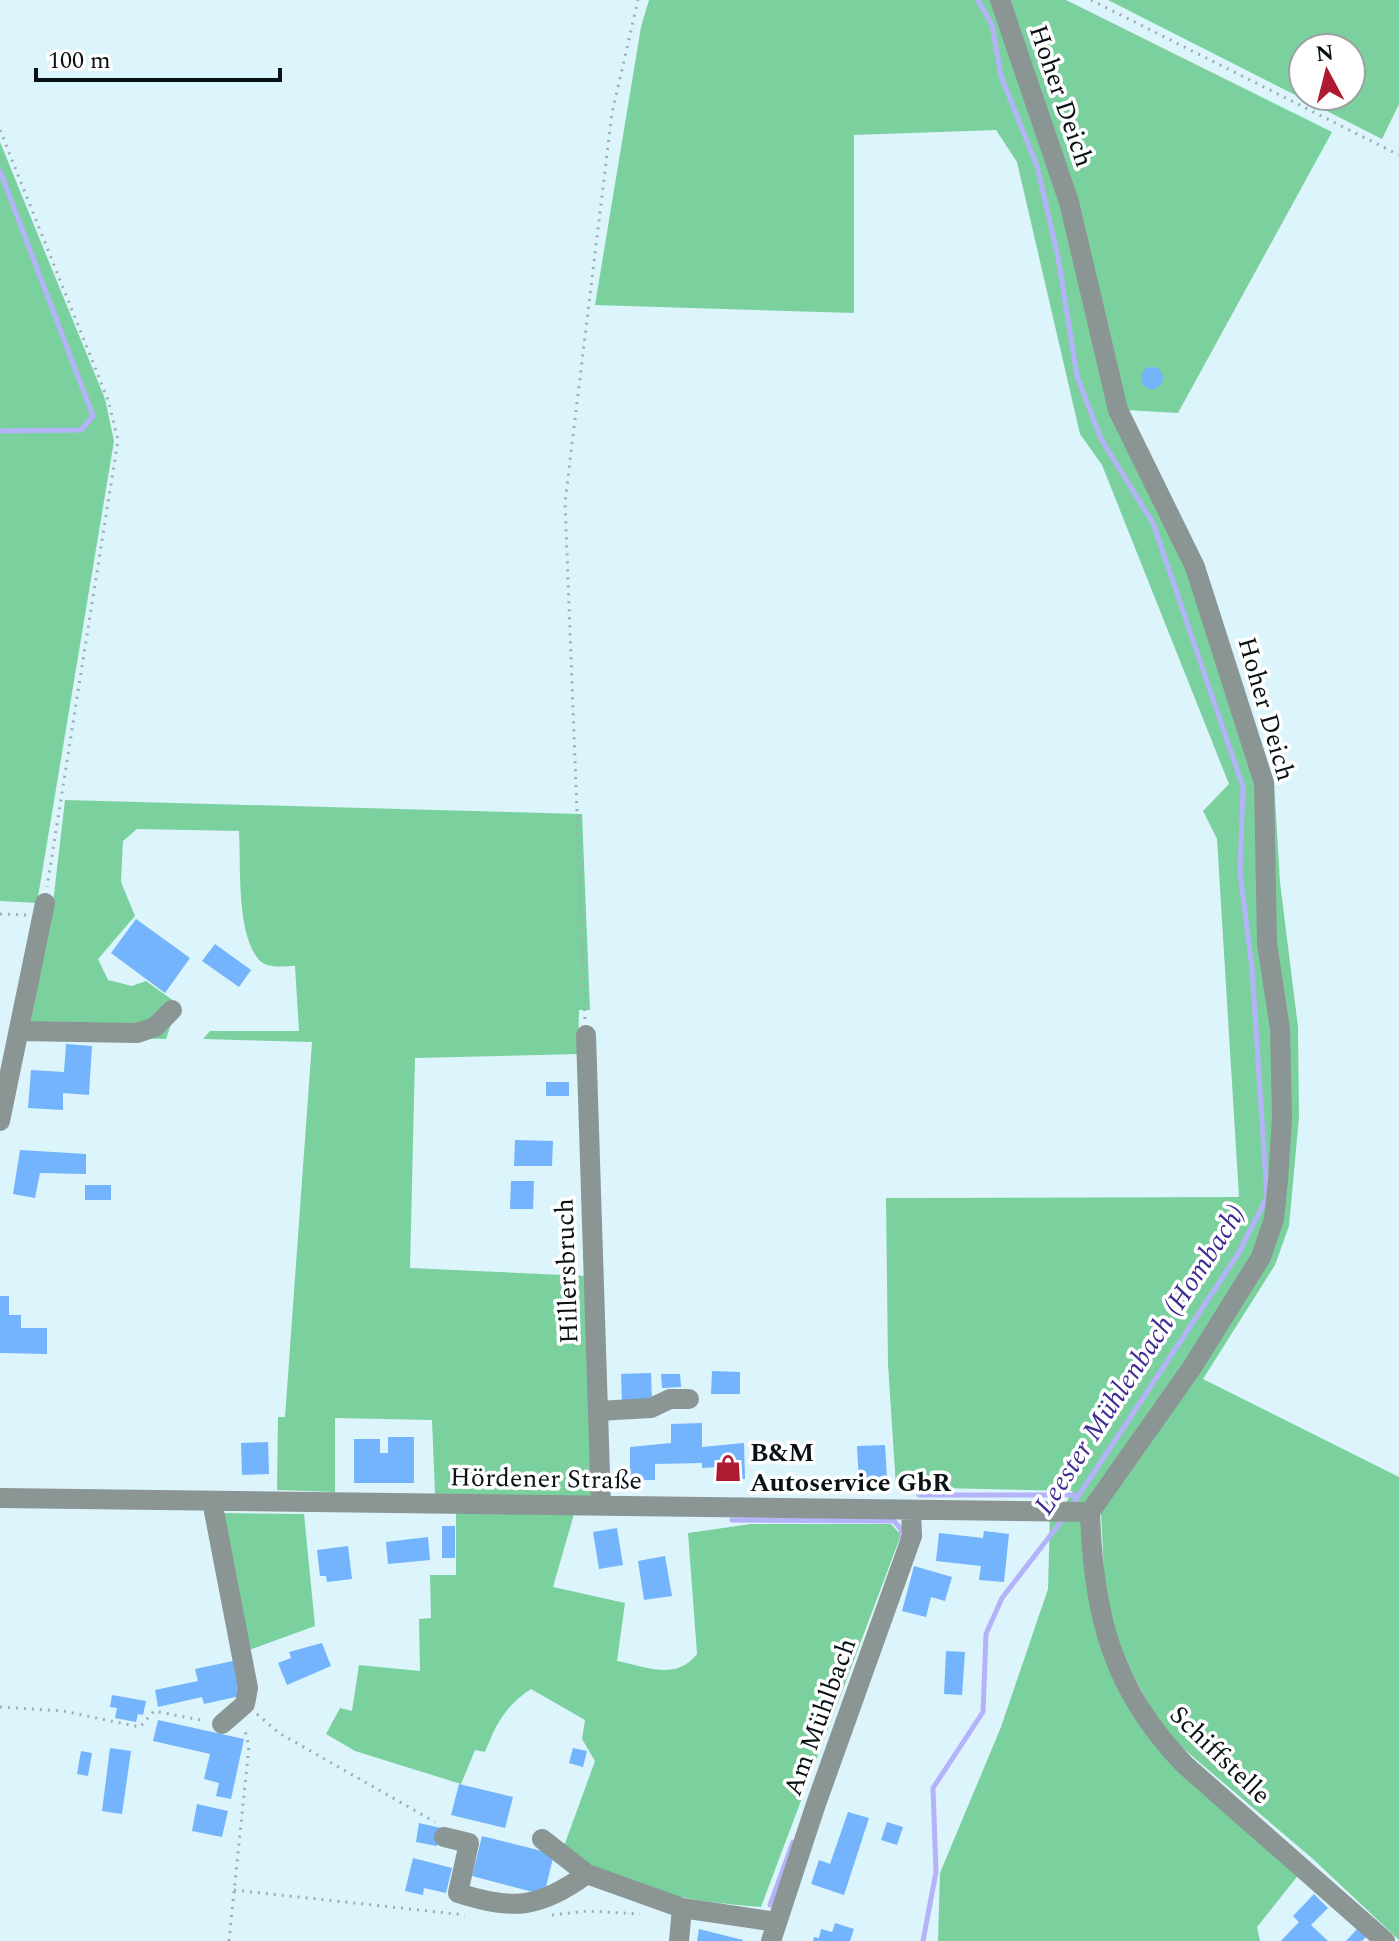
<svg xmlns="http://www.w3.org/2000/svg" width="1399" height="1941" viewBox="0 0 1399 1941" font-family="Spectral,serif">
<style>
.green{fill:#7bd19e;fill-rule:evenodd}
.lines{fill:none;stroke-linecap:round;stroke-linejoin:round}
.stream{stroke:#b4b3fa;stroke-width:5}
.building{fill:#73b4fd}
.path{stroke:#9baeb4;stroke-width:3;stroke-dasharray:2 6;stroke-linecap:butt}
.minor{stroke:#8a9594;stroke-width:20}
.labels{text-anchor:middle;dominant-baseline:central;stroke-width:7;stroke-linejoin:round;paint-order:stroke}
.street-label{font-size:26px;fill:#0a1215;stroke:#fff}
.poi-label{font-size:26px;font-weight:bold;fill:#0a1215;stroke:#fff;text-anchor:start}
.water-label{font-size:28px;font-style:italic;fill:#3f2d91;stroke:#fff}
</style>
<rect width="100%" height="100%" fill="#dcf4fc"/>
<!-- green -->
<path class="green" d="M 649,0 L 1066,0 L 1332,132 L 1178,413 L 1126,410 L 1203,566 L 1274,782 L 1280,882 L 1298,1027 L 1299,1117 L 1289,1226 L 1275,1265 L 1203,1379 L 1399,1477 L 1399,1940 L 1313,1859 L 1165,1733 L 1113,1639 L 1105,1595 L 1101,1513 L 1064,1506 L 1073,1491 L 896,1487 L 888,1364 L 886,1198 L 1239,1197 L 1217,839 L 1203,811 L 1229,784 L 1102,465 L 1080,434 L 1017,162 L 996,130 L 854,135 L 854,313 L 595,305 L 641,27 Z
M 1108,0 L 1399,0 L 1399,104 L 1382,139 ZM 1303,48 L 1351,48 L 1351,96 L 1303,96 Z
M 0,142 L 105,399 L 114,441 L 37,903 L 0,901 Z
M 65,800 L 582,814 L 590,1010 L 579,1010 L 578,1054 L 415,1058 L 410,1268 L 587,1276 L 593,1500 L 435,1494 L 432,1420 L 335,1418 L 335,1492 L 277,1490 L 278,1417 L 285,1417 L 312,1042 L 203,1039 L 210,1031 L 299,1031 L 295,966 C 284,966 267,969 259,960 C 236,933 241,865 239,831 L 137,829 L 123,841 L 121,882 L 135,916 L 98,959 L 108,980 L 132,986 L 146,981 L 178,1004 L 166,1039 L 28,1036 L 53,903 Z
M 456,1512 L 574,1514 L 553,1587 L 625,1603 L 617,1661 C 648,1667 675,1681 697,1654 L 688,1533 L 751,1524 L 891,1524 L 901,1535 L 761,1907 C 691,1902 620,1891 564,1846 L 595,1761 L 582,1739 L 585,1720 L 531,1689 C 505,1706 496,1724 485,1752 L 475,1750 L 461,1784 L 355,1751 L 326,1734 L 340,1708 L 352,1711 L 359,1665 L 420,1671 L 419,1619 L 431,1618 L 430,1575 L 456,1575 Z
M 223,1513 L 304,1514 L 315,1626 L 249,1650 Z
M 1050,1514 L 1086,1516 L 1118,1681 L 1300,1873 L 1257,1927 L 1260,1941 L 938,1941 L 940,1873 L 1001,1727 L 1048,1589 Z"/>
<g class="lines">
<!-- stream -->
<path class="stream" d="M 978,0 L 992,25 L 1001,76 L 1037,166 L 1058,257 L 1077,376 L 1101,439 L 1153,523 L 1243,787 L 1240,873 L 1252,968 L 1267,1197 L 1238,1254 L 1071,1507
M 0,171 L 93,416 L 81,430 L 0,431
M 919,1495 L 1078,1495
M 732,1520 L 894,1521 L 901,1529 L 902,1539
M 770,1905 L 793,1842
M 923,1941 L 936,1872 L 933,1788 L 983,1712 L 986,1634 L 1002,1598 L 1063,1519"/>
</g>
<!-- building -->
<path class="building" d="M1141 378a11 11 0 1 1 22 0a11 11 0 1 1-22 0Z
M 136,919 L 190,958 L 165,993 L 111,953 Z
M 215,944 L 251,970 L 239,987 L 202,961 Z
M 66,1044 L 92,1046 L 89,1095 L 63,1093 L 63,1110 L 28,1108 L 31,1070 L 64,1072 Z
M 546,1082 L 569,1082 L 569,1096 L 546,1096 Z
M 515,1140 L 553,1141 L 552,1166 L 514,1166 Z
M 20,1150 L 86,1154 L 86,1174 L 40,1173 L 35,1198 L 13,1194 Z
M 511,1181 L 534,1181 L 533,1209 L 510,1209 Z
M 85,1185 L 111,1185 L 111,1200 L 85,1200 Z
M 0,1296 L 9,1296 L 9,1315 L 21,1315 L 21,1328 L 47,1328 L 47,1354 L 0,1353 Z
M 712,1371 L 740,1372 L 740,1394 L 711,1394 Z
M 651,1373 L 652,1403 L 622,1404 L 621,1374 Z
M 661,1374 L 680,1374 L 681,1387 L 662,1388 Z
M 702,1423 L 702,1447 L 744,1443 L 745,1479 L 720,1479 L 719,1467 L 702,1468 L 702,1463 L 655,1464 L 655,1480 L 630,1480 L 630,1447 L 671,1443 L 671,1424 Z
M 388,1437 L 414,1437 L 414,1483 L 354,1483 L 354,1439 L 380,1439 L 380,1453 L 388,1453 Z
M 268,1442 L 269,1474 L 242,1475 L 241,1443 Z
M 885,1445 L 887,1479 L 859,1481 L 857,1446 Z
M 442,1526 L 455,1526 L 455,1558 L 442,1558 Z
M 617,1528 L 623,1565 L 599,1569 L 593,1532 Z
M 984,1531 L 1009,1534 L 1004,1582 L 979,1580 L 981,1566 L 936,1561 L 939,1533 L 983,1538 Z
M 428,1537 L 430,1560 L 388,1564 L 386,1542 Z
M 348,1546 L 352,1579 L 327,1582 L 326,1576 L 320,1576 L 317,1550 Z
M 665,1556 L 672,1596 L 644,1600 L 638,1561 Z
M 914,1566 L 952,1577 L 945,1601 L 931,1597 L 926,1617 L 902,1611 Z
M 322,1643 L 331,1666 L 287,1685 L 278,1663 L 291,1658 L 289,1652 Z
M 946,1651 L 965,1652 L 962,1695 L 944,1694 Z
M 233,1661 L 240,1696 L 204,1704 L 202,1697 L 158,1707 L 155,1690 L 198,1681 L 195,1669 Z
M 112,1695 L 146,1701 L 143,1715 L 138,1714 L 136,1722 L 115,1718 L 117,1708 L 110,1707 Z
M 158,1720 L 244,1739 L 231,1799 L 216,1796 L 219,1783 L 204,1779 L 210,1754 L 153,1741 Z
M 110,1748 L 131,1751 L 122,1814 L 102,1811 Z
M 573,1748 L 587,1751 L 583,1767 L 569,1763 Z
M 81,1751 L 92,1753 L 88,1776 L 77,1774 Z
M 459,1784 L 513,1797 L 505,1828 L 451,1815 Z
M 197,1804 L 228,1811 L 222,1837 L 192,1831 Z
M 848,1812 L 869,1818 L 844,1895 L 811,1884 L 819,1860 L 830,1864 Z
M 887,1822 L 903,1827 L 897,1845 L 881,1840 Z
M 419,1823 L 441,1828 L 437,1846 L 416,1842 Z
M 482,1836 L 554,1854 L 544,1895 L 472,1876 Z
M 413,1858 L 452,1868 L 446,1893 L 424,1888 L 423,1895 L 405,1891 Z
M 1314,1894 L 1328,1908 L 1311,1925 L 1328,1941 L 1281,1941 L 1299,1922 L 1293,1916 Z
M 835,1923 L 854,1929 L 850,1941 L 813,1941 L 814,1937 L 819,1938 L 821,1929 L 832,1932 Z
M 699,1929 L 743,1940 L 743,1941 L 697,1941 Z
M 1357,1929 L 1366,1937 L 1362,1941 L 1346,1941 Z"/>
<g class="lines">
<!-- path -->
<path class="path" d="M 1091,0 L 1399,155
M 0,130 L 108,400 L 118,440 L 47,887
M 0,914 L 26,915
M 585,1019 L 565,502 L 612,113 L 638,0
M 0,1707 L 63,1711 L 140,1727 L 154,1711 L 206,1721
M 257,1714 L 279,1733 L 435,1822
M 234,1890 L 465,1915
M 552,1915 L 587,1911 L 640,1914
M 229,1941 L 249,1746 L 244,1727"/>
<!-- minor -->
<path class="minor" d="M 1000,0 L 1069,202 L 1118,410 L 1195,567 L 1264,783 L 1267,944 L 1280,1029 L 1282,1117 L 1278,1180 L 1274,1219 L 1261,1257 L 1191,1369 L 1090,1512
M 19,1031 L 137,1033 L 155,1027 L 172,1010
M 586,1035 L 601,1506
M 0,1121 L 45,903
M 598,1411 L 651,1408 L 670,1399 L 689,1399
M 0,1498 L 1090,1512
M 212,1501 L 248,1688 L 245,1704 L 222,1724
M 1090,1512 C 1093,1614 1112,1690 1185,1765 L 1385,1941
M 444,1837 L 469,1843 L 458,1893 C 515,1911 539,1908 587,1874 L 682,1908
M 542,1839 L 587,1874
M 679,1941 L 682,1908 L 776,1922
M 771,1941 L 816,1804 L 912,1536 L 911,1510"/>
</g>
<!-- icons -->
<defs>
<g id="shop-bare" transform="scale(2.16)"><path d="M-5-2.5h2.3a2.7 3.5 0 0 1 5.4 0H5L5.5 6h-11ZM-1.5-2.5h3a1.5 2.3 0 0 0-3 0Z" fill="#ae1a30" stroke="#fff" stroke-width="2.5" paint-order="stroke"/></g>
</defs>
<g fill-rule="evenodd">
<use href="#shop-bare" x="728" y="1468"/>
</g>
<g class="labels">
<!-- street labels -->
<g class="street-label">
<text transform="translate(1061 96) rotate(71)">Hoher Deich</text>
<text transform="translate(1266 709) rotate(74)">Hoher Deich</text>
<text transform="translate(567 1271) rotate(-92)">Hillersbruch</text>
<text transform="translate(546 1479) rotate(1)">Hördener Straße</text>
<text transform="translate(820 1717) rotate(-70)">Am Mühlbach</text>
<text transform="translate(1220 1755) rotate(44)">Schiffstelle</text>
</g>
<!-- poi labels -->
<g class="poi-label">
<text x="750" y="1453">B&amp;M<tspan x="750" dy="30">Autoservice GbR</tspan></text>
</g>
<!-- water labels -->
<g class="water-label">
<text transform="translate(1140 1360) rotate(-57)">Leester Mühlenbach (Hombach)</text>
</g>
</g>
<!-- north arrow -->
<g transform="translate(1327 72) rotate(353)"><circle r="38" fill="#ffffff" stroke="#9da0a1" stroke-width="2"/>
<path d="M0-6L14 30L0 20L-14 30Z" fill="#ae1a30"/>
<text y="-12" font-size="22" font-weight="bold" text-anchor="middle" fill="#0a1215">N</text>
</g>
<!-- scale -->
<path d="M36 68v12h244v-12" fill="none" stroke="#0a1215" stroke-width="4"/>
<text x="48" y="68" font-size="24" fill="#0a1215" stroke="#ffffff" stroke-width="6" paint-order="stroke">100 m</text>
</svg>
